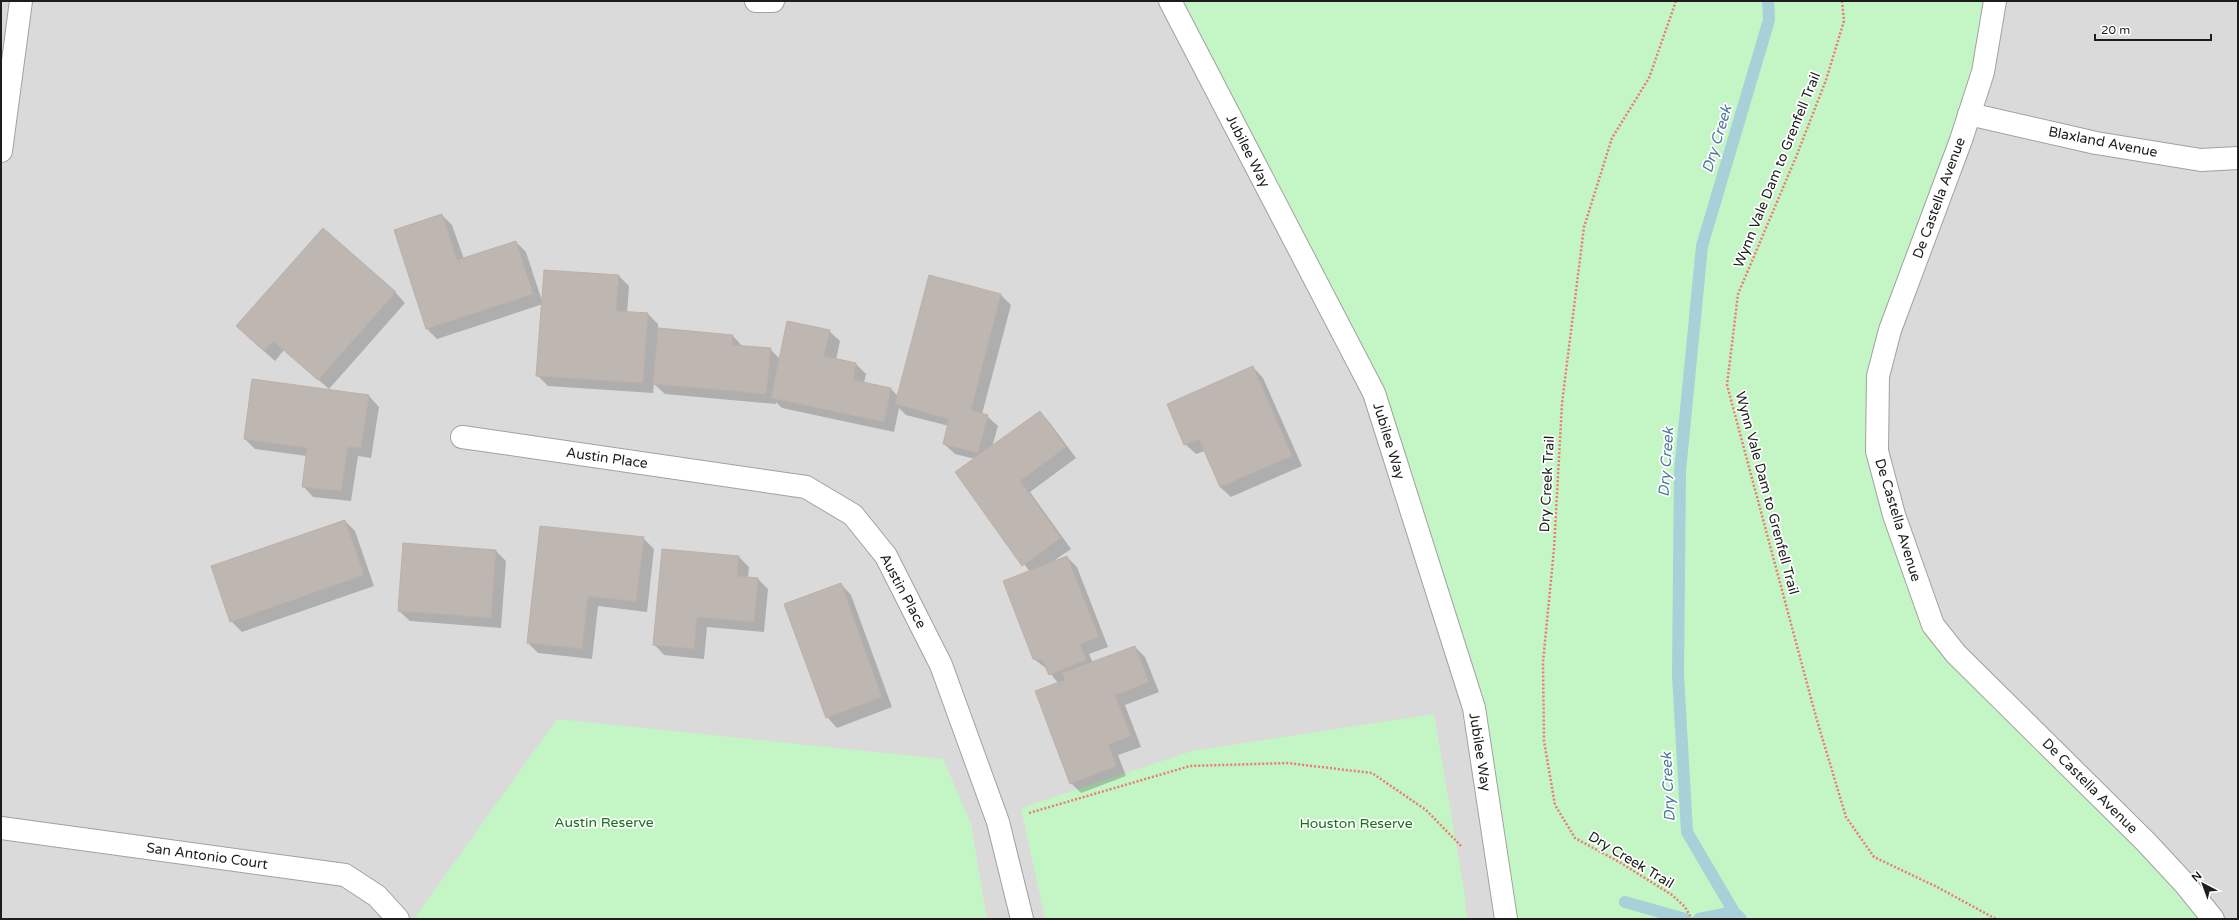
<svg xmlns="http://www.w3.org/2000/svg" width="2239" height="920" viewBox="0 0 2239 920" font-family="'Varela Round',sans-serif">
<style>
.residential{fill:#dbdada}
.park{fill:#c4f5c5}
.shadow{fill:#0003}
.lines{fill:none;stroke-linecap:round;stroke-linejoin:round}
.stream{stroke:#a7d0d8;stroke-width:12}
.building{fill:#beb6b1;stroke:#beb0a7}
.minor-casing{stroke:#a1a1a1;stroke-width:24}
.tertiary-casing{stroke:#a1a1a1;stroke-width:24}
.path{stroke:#ef7a74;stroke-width:2.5;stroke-dasharray:2 2;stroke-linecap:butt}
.minor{stroke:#fff;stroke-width:22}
.tertiary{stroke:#fff;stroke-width:22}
.labels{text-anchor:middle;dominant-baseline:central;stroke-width:3.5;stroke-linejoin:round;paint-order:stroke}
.street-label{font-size:14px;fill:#1d1d1d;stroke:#fff}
.park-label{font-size:14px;fill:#147317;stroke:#fff}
.water-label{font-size:15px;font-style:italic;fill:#4e7a9e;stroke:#fff}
</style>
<rect width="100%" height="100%" fill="#eeeae4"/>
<!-- residential -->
<path class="residential" d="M 1,1 L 2238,1 L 2238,919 L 1,919 Z"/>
<!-- park -->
<path class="park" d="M 1169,1 L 1986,1 L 1983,72 L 1878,376 L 1894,515 L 1933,625 L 2204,919 L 1503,919 L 1474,708 L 1374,393 Z
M 1434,714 L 1464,890 L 1467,919 L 1045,919 L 1021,808 L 1192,751 Z
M 557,719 L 943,759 L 971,824 L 987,919 L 418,919 L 416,916 Z"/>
<!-- shadow -->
<path class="shadow" d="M 442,215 L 452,225 L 464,259 L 516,242 L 526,252 L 543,304 L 619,276 L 629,286 L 627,313 L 648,314 L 658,324 L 658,329 L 733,336 L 743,347 L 770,349 L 780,359 L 829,331 L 840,341 L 836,360 L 856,364 L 866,374 L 864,383 L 891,389 L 898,396 L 930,276 L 1001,295 L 1011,305 L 982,414 L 987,416 L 998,426 L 992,447 L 1040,412 L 1050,423 L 1076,458 L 1030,492 L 1071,549 L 1052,562 L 1067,557 L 1077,567 L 1108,647 L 1089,654 L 1093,663 L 1135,647 L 1145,657 L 1159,692 L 1125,705 L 1141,747 L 1118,755 L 1126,776 L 1081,793 L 1071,783 L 1058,683 L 1047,669 L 1034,659 L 1030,572 L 956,473 L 975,459 L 955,454 L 944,444 L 949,426 L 906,415 L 899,408 L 894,432 L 782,408 L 776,402 L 776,404 L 665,394 L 654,384 L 653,393 L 548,386 L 537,375 L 543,304 L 437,339 L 427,329 Z
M 395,292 L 405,303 L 329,389 L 284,350 L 275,361 L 248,337 Z
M 1253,367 L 1263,378 L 1302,466 L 1231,497 L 1220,487 L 1205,451 L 1196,454 L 1185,444 Z
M 253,380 L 369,396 L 379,407 L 371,458 L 358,456 L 351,501 L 313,497 L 303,486 L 307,456 L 255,449 L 245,439 Z
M 345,521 L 355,531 L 374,586 L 242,632 L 231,621 Z
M 643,538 L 654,549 L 647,612 L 598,606 L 592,659 L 538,653 L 528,643 Z
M 404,544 L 496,551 L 506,561 L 501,628 L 410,621 L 399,611 Z
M 739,557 L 749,567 L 748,578 L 758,579 L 768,589 L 764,632 L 707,627 L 704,659 L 664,655 L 654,644 Z
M 841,584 L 851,595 L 892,707 L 837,728 L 827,717 Z"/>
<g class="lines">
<!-- stream -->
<path class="stream" d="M 1625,902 L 1685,919
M 1699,919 L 1734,912
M 1741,919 L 1734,912 L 1687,832 L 1678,675 L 1680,471 L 1702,246 L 1769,20 L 1768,1"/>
</g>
<!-- building -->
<path class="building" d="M 442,214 L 457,260 L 516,241 L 533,294 L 426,329 L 394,230 Z
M 323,228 L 396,292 L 318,380 L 273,341 L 264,351 L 236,326 Z
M 544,270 L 619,275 L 616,311 L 648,313 L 643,383 L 536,376 Z
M 929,275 L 1001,294 L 971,410 L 988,415 L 978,453 L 943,444 L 949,419 L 895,404 Z
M 787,321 L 830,330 L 824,356 L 856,363 L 853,380 L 891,388 L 884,422 L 771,398 Z
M 658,328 L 733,335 L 732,345 L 771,348 L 766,394 L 653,384 Z
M 1253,366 L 1292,456 L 1220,487 L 1199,439 L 1184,445 L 1167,404 Z
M 252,379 L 369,395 L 361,448 L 348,447 L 341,491 L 302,487 L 307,448 L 244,439 Z
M 1040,411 L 1066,447 L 1020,481 L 1061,538 L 1022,566 L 955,472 Z
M 345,520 L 364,575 L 230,622 L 211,566 Z
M 540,526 L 644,537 L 636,602 L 588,596 L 582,649 L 527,643 Z
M 403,543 L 496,550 L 491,618 L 398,611 Z
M 662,549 L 739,556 L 737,576 L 758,578 L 754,622 L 697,617 L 694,649 L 653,645 Z
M 1067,556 L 1099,637 L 1080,644 L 1086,660 L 1049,675 L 1042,660 L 1033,659 L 1003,581 Z
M 841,583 L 882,697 L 826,718 L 784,604 Z
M 1135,646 L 1149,682 L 1115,695 L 1131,736 L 1108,745 L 1117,766 L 1070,784 L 1035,691 L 1065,680 L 1062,673 Z"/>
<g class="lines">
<!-- minor casing -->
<g class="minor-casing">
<path id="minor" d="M 756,1 L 773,1
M 1995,1 L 1983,72 L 1961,140 L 1890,330 L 1878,376 L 1877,451 L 1894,515 L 1933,625 L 1956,654 L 2146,842 L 2185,884 L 2213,919
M 1969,114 L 2096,143 L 2201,160 L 2238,158
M 1,151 L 21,1
M 462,437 L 806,487 L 853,515 L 886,556 L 941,665 L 998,822 L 1022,919
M 1,828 L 345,875 L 377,896 L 398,919"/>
</g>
<!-- tertiary casing -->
<g class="tertiary-casing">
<path id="tertiary" d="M 1170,1 L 1374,393 L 1474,708 L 1506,919"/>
</g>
<!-- path -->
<path class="path" d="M 1676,1 L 1649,78 L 1612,138 L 1584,227 L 1562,403 L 1554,549 L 1543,662 L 1544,741 L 1555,805 L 1575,838 L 1621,863 L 1672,895 L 1685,907 L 1692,919
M 1842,1 L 1844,21 L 1826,80 L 1796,157 L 1738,294 L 1727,385 L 1816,717 L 1846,817 L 1874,857 L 1937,887 L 1996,919
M 1029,813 L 1190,766 L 1287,763 L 1372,773 L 1426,810 L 1462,847"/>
<!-- minor -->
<use href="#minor" class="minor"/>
<!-- tertiary -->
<use href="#tertiary" class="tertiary"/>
</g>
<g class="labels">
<!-- street labels -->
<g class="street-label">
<text transform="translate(2103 142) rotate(11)">Blaxland Avenue</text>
<text transform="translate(1248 151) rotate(63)">Jubilee Way</text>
<text transform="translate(1777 170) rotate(-68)">Wynn Vale Dam to Grenfell Trail</text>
<text transform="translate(1939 198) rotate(-70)">De Castella Avenue</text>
<text transform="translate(1389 441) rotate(73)">Jubilee Way</text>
<text transform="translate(607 458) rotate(8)">Austin Place</text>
<text transform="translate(1547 484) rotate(-87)">Dry Creek Trail</text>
<text transform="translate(1767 493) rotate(75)">Wynn Vale Dam to Grenfell Trail</text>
<text transform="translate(1898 520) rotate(73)">De Castella Avenue</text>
<text transform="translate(903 591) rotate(62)">Austin Place</text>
<text transform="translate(1480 752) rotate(81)">Jubilee Way</text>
<text transform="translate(2090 786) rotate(45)">De Castella Avenue</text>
<text transform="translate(207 856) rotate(8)">San Antonio Court</text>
<text transform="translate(1631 860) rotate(31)">Dry Creek Trail</text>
</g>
<!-- park labels -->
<g class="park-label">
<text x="604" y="822">Austin Reserve</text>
<text x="1356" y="823">Houston Reserve</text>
</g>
<!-- water labels -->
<g class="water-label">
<text transform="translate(1717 139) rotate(-73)">Dry Creek</text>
<text transform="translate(1666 462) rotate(-86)">Dry Creek</text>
<text transform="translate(1668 787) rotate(-93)">Dry Creek</text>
</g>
</g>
<!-- border -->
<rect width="2239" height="920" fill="none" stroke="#1d1d1d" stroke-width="4"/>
<!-- north arrow -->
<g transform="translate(2203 884) rotate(319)" stroke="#ffffff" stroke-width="3" paint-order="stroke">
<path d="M0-3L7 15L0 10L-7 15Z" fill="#1d1d1d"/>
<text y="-6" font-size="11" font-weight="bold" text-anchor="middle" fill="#1d1d1d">N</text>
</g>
<!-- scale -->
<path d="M2095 34v6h116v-6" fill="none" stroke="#1d1d1d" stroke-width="2"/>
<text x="2101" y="34" font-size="12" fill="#1d1d1d" stroke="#ffffff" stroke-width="3" paint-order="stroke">20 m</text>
</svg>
